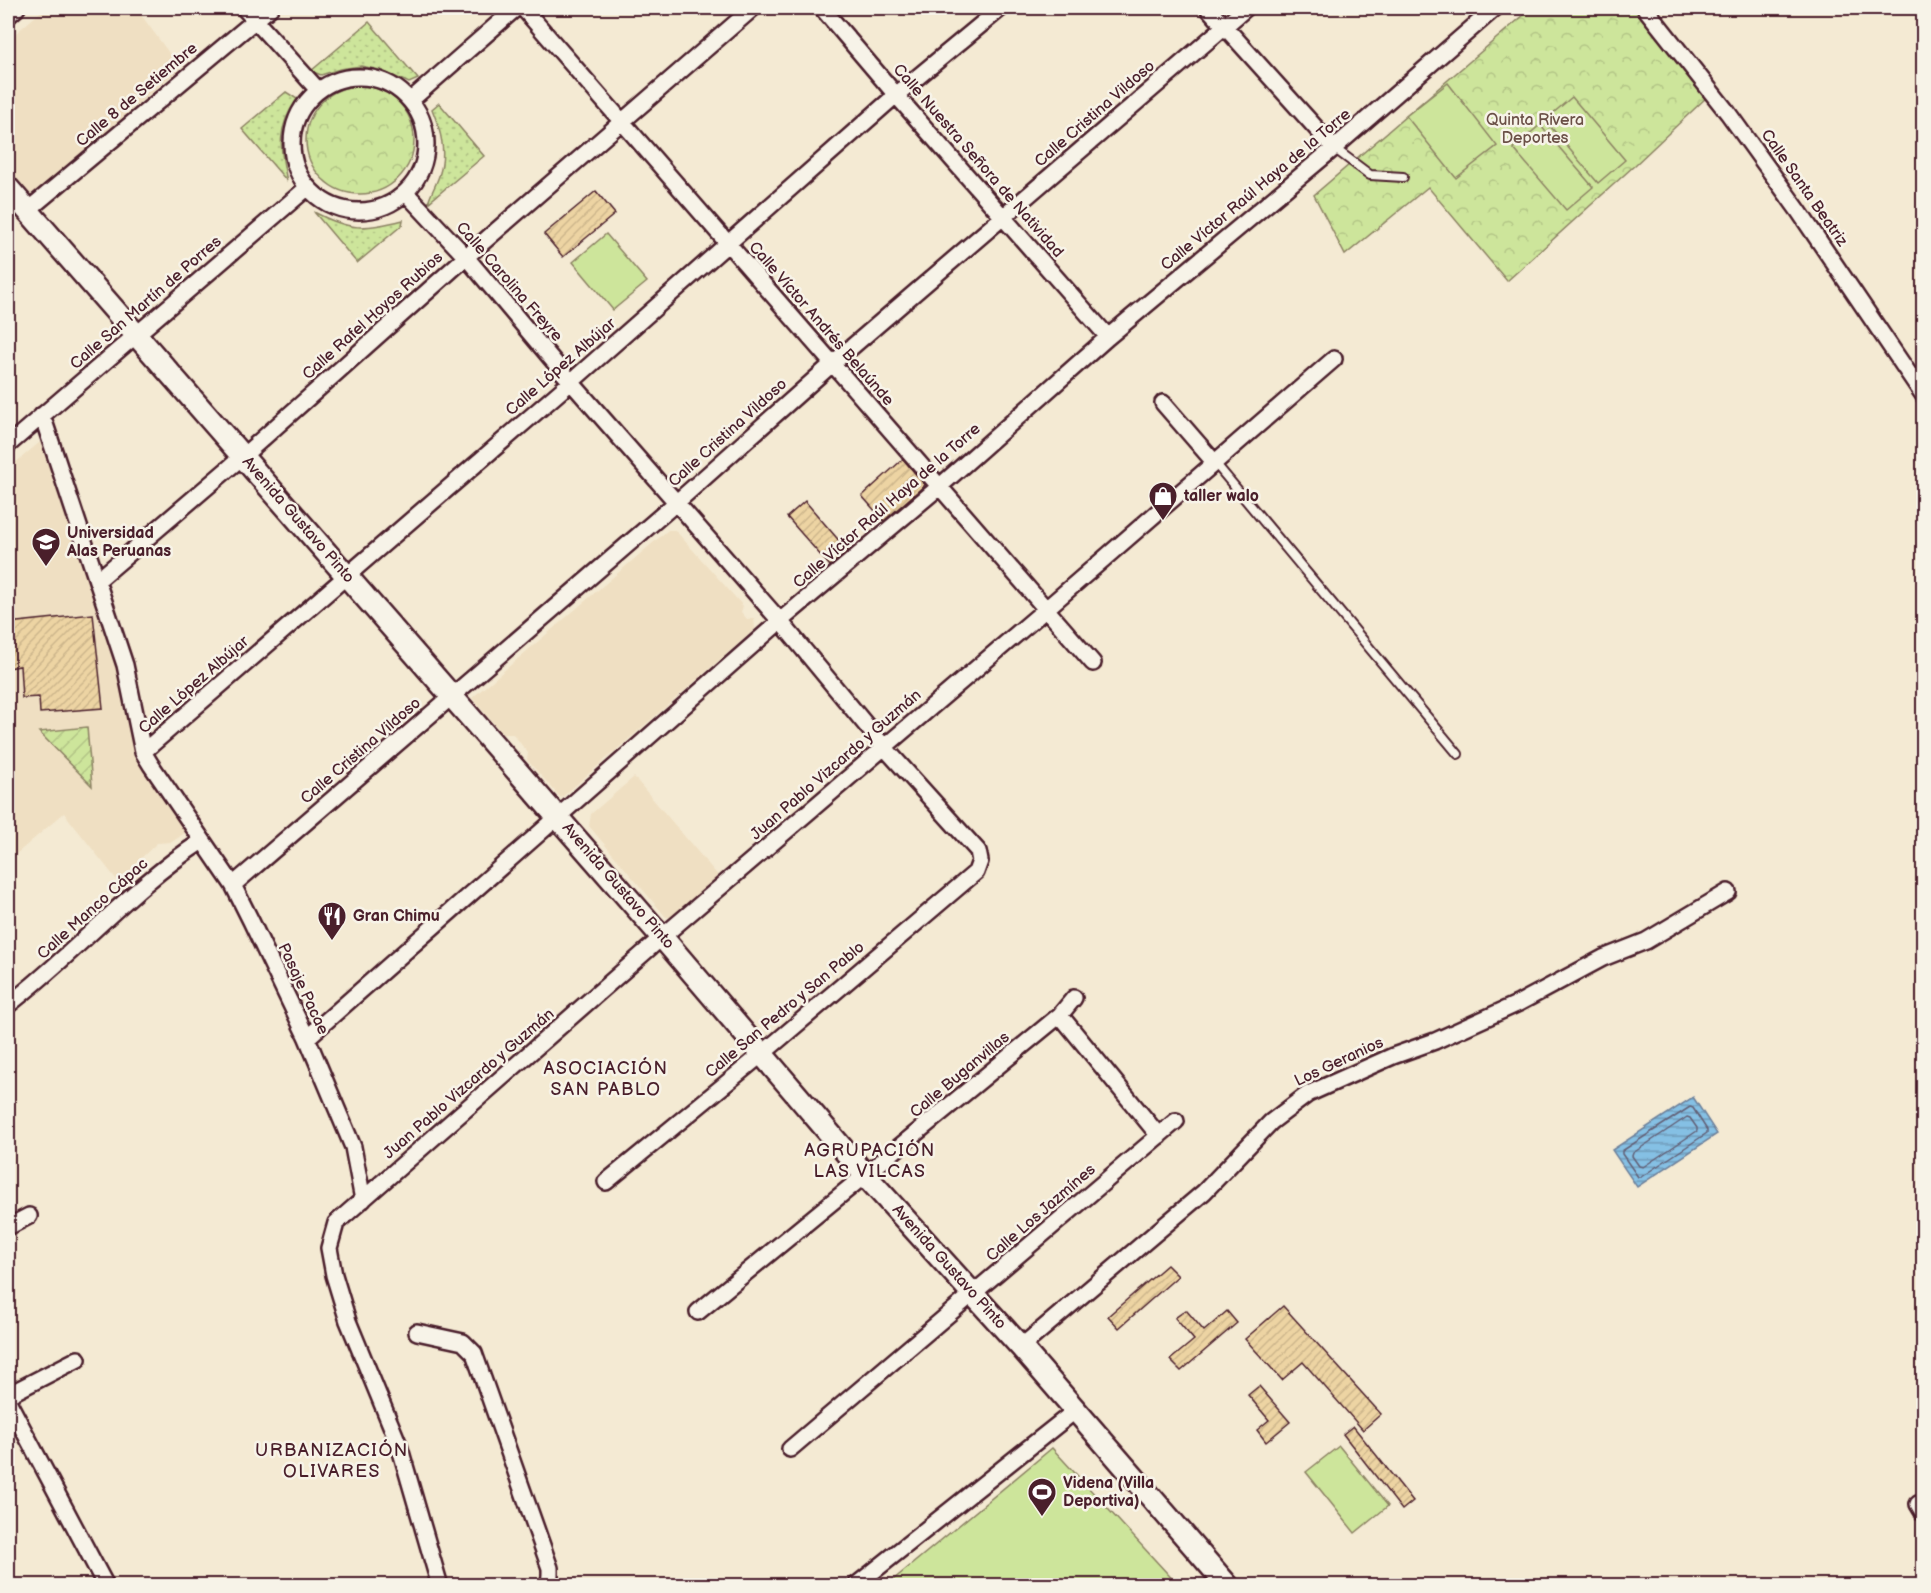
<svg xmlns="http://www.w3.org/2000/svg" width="1931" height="1593" viewBox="0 0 1931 1593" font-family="'Balsamiq Sans',sans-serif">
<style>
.built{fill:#efdfc2}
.grass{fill:url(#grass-dots);stroke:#8c8263;stroke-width:1.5}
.park{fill:url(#park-crowns);stroke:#8c8263;stroke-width:1.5}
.garden{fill:url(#garden-furrows);stroke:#8c8263;stroke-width:1.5}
.pitch{fill:#cde59b;stroke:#8c8263;stroke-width:1.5}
.water{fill:url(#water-rules);stroke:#6d809a;stroke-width:1.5}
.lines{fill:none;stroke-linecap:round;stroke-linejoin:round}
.shore{stroke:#625f75;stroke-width:1.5}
.building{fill:url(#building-hatch);stroke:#4a1f2b;stroke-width:1.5}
.lane-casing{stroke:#4a1f2b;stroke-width:12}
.street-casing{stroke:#4a1f2b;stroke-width:20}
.secondary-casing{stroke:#4a1f2b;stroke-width:26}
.lane{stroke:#f7f3e8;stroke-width:8}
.street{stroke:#f7f3e8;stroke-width:15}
.secondary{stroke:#f7f3e8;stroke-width:21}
.labels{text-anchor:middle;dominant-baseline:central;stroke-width:5;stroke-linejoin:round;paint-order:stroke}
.street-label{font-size:16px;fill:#4a1f2b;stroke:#f7f3e8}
.park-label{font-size:16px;fill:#6b5047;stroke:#f7f3e8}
.poi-label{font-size:16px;font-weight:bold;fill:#4a1f2b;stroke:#f7f3e8;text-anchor:start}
.neighbourhood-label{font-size:18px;letter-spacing:1.5px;fill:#4a1f2b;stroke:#f7f3e8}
</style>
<defs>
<pattern id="grass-dots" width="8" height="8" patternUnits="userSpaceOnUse" patternTransform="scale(1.5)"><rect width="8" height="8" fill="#cde59b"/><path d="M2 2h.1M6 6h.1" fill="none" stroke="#b2c486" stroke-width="1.8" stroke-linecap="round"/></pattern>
<pattern id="park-crowns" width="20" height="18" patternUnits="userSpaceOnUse" patternTransform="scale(1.5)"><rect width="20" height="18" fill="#cde59b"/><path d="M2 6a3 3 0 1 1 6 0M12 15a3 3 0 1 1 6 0" fill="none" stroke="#b2c486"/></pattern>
<pattern id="garden-furrows" width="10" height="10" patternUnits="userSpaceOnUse" patternTransform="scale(1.5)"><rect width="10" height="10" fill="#cde59b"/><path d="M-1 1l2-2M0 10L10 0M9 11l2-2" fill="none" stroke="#b2c486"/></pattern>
<pattern id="water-rules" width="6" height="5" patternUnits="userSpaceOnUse" patternTransform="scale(1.5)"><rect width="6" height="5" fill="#85c0e4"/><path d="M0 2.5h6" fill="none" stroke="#6f9bb9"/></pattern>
<pattern id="building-hatch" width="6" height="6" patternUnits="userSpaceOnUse" patternTransform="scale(1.5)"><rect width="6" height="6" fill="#edd4a3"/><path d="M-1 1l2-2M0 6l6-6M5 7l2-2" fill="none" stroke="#cdb68c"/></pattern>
</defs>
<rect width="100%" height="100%" fill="#f4ead3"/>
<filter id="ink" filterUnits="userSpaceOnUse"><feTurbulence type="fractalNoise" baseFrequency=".0167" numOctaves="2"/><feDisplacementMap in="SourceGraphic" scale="12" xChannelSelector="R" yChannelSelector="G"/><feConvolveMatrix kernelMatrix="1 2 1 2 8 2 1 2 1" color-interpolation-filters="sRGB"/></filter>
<g filter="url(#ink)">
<!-- built -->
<path class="built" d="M 45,8 L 136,8 L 180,68 L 31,196 L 8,168 L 8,40 Z
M 40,442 L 120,667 L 135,747 L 189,830 L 172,842 L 157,843 L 137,862 L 137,867 L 120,884 L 64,813 L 8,861 L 8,469 Z
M 668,530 L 675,530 L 743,606 L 741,612 L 747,619 L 754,618 L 755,629 L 561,798 L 527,760 L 528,753 L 513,734 L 503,734 L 472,698 Z
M 634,777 L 720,878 L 674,917 L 666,917 L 589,826 L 591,814 Z"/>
<!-- grass -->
<path class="grass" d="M 369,22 L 418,79 L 409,83 L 380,70 L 361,66 L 340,69 L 321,75 L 311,71 Z
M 286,92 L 297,99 C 276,129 280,148 287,181 L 242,129 Z
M 439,103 L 484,156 L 428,203 C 431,193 436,185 439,176 C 447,153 441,131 432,109 Z
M 314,212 C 350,231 364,230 403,220 L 402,225 L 357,263 Z"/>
<!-- park -->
<path class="park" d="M 1532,8 L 1635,8 L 1708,96 L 1634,166 L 1507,281 L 1428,187 L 1345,255 L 1314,195 Z
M306 140a54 54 0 1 1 108 0a54 54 0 1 1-108 0Z"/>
<!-- garden -->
<path class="garden" d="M 87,727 L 92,786 L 39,732 Z"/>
<!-- pitch -->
<path class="pitch" d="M 1448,83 L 1497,146 L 1456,178 L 1406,116 Z
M 1572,97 L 1625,160 L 1598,183 L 1545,120 Z
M 1540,125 L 1593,187 L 1566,210 L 1513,148 Z
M 606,234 L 647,282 L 613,310 L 573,262 Z
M 1339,1446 L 1388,1506 L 1355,1533 L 1306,1472 Z
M 1052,1448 L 1178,1585 L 887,1585 Z"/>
<!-- water -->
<path class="water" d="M 1693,1097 L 1717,1134 L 1637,1187 L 1612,1150 Z"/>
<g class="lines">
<!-- shore -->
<path class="shore" d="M 1690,1107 L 1693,1108 L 1707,1130 L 1707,1133 L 1641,1177 L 1638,1177 L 1622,1154 L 1622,1151 Z
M 1687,1117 L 1690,1118 L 1697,1128 L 1697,1131 L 1643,1167 L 1639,1166 L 1632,1156 L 1633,1153 Z"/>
</g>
<!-- building -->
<path class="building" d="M 596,191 L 615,214 L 563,257 L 544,234 Z
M 903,459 L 925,485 L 884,521 L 862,496 Z
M 805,501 L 848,551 L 830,566 L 787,517 Z
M 93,614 L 103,708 L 40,713 L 39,697 L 22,698 L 20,666 L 8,668 L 8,623 Z
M 1167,1265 L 1178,1276 L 1119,1328 L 1108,1316 Z
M 1283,1306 L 1381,1414 L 1363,1430 L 1303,1362 L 1282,1380 L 1245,1339 Z
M 1186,1310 L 1204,1331 L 1227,1311 L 1237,1323 L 1181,1371 L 1170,1360 L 1194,1340 L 1175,1318 Z
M 1259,1386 L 1290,1422 L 1266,1442 L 1257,1430 L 1269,1420 L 1248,1395 Z
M 1353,1426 L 1413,1501 L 1402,1510 L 1343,1434 Z"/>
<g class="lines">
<!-- lane casing -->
<g class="lane-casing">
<path id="lane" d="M 1334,148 L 1370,175 L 1403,177
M 1215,463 L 1458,754"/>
</g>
<!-- street casing -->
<g class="street-casing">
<path id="street" d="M 244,8 L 318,90
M 523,8 L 1093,663
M 822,8 L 896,95 L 1108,337
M 1208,8 L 1334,148
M 1645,8 L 1728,113 L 1798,210 L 1924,396
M 8,16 L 17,8
M292 144a67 67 0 1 1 134 0a67 67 0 1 1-134 0Z
M 411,100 L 516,8
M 406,193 L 466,257 L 571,382 L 780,621 L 885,748 L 978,851 L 980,861 L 976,872 L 762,1054 L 606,1182
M 28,210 L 270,8
M 1163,403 L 1215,463
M 42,415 L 125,665 L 143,752 L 151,765 L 233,885 L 251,921 L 307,1038 L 353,1147 L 363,1200
M 8,445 L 307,188
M 98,580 L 242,457 L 466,257 L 753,8
M 143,752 L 571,382 L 896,95 L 1001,8
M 233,885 L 677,502 L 832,364 L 1246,8
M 8,1005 C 75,954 131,887 202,841
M 1060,1015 L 1159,1136
M 307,1038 L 780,621 L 939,487 L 1108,337 L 1334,148 L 1495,8
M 8,1227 L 29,1216
M 698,1312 L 1060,1015 L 1074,998
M 417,1332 L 463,1342 L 474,1353 L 550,1568 C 550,1575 551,1581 545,1586
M 1021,1347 L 1204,1192 L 1271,1122 L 1308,1094 L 1393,1056 L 1435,1041 L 1519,1003 L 1603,958 L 1646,941 L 1728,892
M 8,1395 L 78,1359
M 8,1401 L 106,1586
M 790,1449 L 1176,1121
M 1918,1504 L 1924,1514
M 440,1586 L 399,1445 L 348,1321 L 334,1275 L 329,1248 L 336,1223 L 662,937 L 1046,609 L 1334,359
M 855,1586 L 1076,1410"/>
</g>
<!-- secondary casing -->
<g class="secondary-casing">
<path id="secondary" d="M 8,188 L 662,937 L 866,1176 L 1021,1347 L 1228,1586"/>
</g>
<!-- lane -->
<use href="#lane" class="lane"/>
<!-- street -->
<use href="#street" class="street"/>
<!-- secondary -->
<use href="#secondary" class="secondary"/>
</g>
</g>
<!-- icons -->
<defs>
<g id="shop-pin" transform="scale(1.5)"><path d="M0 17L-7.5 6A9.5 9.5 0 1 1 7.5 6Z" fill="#4a1f2b" stroke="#f7f3e8"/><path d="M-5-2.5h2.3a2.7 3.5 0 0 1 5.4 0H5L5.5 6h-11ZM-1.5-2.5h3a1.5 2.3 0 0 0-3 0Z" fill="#fff"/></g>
<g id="university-pin" transform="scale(1.5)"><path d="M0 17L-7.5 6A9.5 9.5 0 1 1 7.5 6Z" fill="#4a1f2b" stroke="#f7f3e8"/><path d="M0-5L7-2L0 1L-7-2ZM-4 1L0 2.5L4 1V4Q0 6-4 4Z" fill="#fff"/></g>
<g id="restaurant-pin" transform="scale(1.5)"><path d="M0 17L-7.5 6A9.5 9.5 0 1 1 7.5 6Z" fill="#4a1f2b" stroke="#f7f3e8"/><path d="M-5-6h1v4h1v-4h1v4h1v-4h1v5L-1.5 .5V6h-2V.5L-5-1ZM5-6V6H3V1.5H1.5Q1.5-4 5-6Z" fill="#fff"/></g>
<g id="stadium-pin" transform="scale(1.5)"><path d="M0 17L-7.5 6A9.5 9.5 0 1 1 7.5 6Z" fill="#4a1f2b" stroke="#f7f3e8"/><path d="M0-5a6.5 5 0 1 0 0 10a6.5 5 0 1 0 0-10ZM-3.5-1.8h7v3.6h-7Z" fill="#fff"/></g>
</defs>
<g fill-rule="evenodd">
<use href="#shop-pin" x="1163" y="496"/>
<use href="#university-pin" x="46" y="542"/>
<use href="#restaurant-pin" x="332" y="916"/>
<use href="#stadium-pin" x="1042" y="1492"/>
</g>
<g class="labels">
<!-- street labels -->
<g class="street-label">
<text transform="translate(137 95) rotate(-40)">Calle 8 de Setiembre</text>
<text transform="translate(1095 114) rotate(-41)">Calle Cristina Vildoso</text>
<text transform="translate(978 161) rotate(49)">Calle Nuestra Señora de Natividad</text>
<text transform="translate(1804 188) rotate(55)">Calle Santa Beatriz</text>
<text transform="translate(1256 190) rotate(-40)">Calle Víctor Raúl Haya de la Torre</text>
<text transform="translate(509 282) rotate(49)">Calle Carolina Freyre</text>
<text transform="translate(146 303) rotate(-41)">Calle San Martín de Porres</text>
<text transform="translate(373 316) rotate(-42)">Calle Rafel Hoyos Rubios</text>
<text transform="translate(821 324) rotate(49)">Calle Víctor Andrés Belaúnde</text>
<text transform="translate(561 367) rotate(-41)">Calle López Albújar</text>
<text transform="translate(728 433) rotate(-42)">Calle Cristina Vildoso</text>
<text transform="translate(887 506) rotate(-41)">Calle Víctor Raúl Haya de la Torre</text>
<text transform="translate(298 520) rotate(49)">Avenida Gustavo Pinto</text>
<text transform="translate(194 685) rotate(-41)">Calle López Albújar</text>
<text transform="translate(361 751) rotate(-41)">Calle Cristina Vildoso</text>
<text transform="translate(836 765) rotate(-41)">Juan Pablo Vizcardo y Guzmán</text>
<text transform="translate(618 886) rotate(49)">Avenida Gustavo Pinto</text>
<text transform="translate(93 909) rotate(-42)">Calle Manco Cápac</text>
<text transform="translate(303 989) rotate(65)">Pasaje Pacae</text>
<text transform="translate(785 1010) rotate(-40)">Calle San Pedro y San Pablo</text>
<text transform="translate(1339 1062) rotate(-25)">Los Geranios</text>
<text transform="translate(960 1075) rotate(-40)">Calle Buganvillas</text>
<text transform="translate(469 1084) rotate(-41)">Juan Pablo Vizcardo y Guzmán</text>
<text transform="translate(1041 1213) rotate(-41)">Calle Los Jazmínes</text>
<text transform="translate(949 1267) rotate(48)">Avenida Gustavo Pinto</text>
</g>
<!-- park labels -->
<g class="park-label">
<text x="1535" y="120">Quinta Rivera<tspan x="1535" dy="18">Deportes</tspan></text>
</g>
<!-- poi labels -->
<g class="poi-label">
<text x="1184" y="496">taller walo</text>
<text x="67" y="533">Universidad<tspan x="67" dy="18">Alas Peruanas</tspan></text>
<text x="353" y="916">Gran Chimu</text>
<text x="1063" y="1483">Videna (Villa<tspan x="1063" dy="18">Deportiva)</tspan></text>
</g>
<!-- neighbourhood labels -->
<g class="neighbourhood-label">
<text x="606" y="1068">ASOCIACIÓN<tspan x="606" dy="21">SAN PABLO</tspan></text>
<text x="870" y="1150">AGRUPACIÓN<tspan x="870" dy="21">LAS VILCAS</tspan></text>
<text x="332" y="1450">URBANIZACIÓN<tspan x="332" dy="21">OLIVARES</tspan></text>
</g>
</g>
<!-- margin -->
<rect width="1931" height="1593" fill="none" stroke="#f7f3e8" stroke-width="30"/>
<rect x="15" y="15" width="1901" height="1563" fill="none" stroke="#4a1f2b" stroke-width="2" filter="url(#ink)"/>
</svg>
